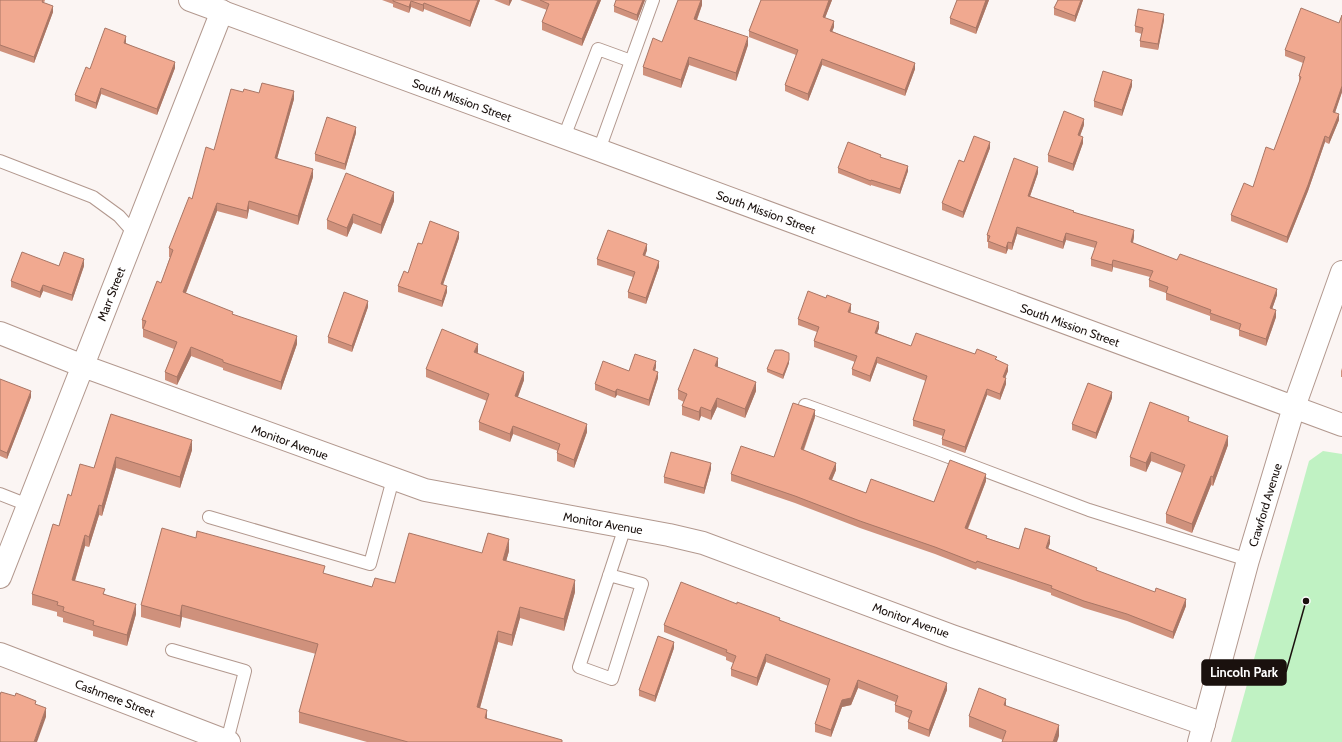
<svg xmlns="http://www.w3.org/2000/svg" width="1342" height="742" viewBox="0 0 1342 742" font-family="Cabin,sans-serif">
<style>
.green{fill:#c0f2c3}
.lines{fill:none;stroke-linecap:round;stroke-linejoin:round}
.lane-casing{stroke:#b2988e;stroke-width:14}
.street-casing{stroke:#b2988e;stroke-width:24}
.secondary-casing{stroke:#b2988e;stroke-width:24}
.lane{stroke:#fff;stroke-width:12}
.street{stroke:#fff;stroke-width:22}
.secondary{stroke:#fff;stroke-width:22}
.wall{fill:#cf917c}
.shaded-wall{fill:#a97665}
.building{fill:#f1a990;stroke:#a97665}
.labels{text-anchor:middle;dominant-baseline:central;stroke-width:3;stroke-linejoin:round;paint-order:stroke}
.street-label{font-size:12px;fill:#1a110e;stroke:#fff}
.leader{fill:none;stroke:#1a110e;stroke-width:1.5}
.callout-dot{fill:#1a110e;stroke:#fff;stroke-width:1.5}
.callout{fill:#1a110e;stroke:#1a110e;stroke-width:1.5}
.callout-label{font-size:13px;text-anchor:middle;font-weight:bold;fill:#fff}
</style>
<rect width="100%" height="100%" fill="#fbf5f3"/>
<!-- green -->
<path class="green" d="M 1323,451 L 1342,454 L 1342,742 L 1231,742 L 1309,461 Z"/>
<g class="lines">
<!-- lane casing -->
<g class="lane-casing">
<path id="lane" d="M 564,137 L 598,49 L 631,61
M 599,150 L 653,0
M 0,161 L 93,197 L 119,216 L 135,234
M 805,405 L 933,451 L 1089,510 L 1248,560
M 0,494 L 28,505
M 209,517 L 370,564 L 393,479
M 609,575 L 642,584 L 612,679 L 579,667 L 625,527
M 172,650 L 245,671 L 227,741"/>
</g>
<!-- street casing -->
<g class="street-casing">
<path id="street" d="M 0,333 L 83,366 L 425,490 L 669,535 L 703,543 L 952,636 L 1204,724
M 0,577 L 222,11
M 0,654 L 229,742"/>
</g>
<!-- secondary casing -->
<g class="secondary-casing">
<path id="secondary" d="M 190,0 L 607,153 L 1342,425
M 1199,742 L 1248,560 L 1294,407 L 1342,272"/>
</g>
<!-- lane -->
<use href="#lane" class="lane"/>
<!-- street -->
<use href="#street" class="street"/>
<!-- secondary -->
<use href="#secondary" class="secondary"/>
</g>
<!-- wall -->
<path class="wall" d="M 0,0 L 45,0 L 44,3 L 53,12 L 34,63 L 0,51 Z
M 382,0 L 480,0 L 470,27 L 424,9 L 423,12 L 411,7 L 409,13 L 393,7 L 393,4 Z
M 494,0 L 512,0 L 509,6 Z
M 520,0 L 601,0 L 582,46 L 542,30 L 542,22 L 547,10 Z
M 645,0 L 637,21 L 614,12 L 614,6 Z
M 702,0 L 702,5 L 697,20 L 748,45 L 736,81 L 689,65 L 681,88 L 643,75 L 643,67 L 662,42 Z
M 761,0 L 832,0 L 825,18 L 834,27 L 832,31 L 915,69 L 905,96 L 822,65 L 808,101 L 785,91 L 785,85 L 796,55 L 749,37 L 749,31 Z
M 957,0 L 989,0 L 976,34 L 950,24 L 950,18 Z
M 1058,0 L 1083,0 L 1075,22 L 1054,15 L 1054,8 Z
M 1342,15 L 1342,92 L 1335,113 L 1339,120 L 1329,144 L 1325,142 L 1308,191 L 1287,243 L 1231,221 L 1231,215 L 1253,187 L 1274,150 L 1299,83 L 1299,76 L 1303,63 L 1285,56 L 1285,50 L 1339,23 Z
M 1164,20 L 1158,50 L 1140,47 L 1140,41 L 1142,34 L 1135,32 L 1135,26 Z
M 126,42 L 126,43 L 175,68 L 157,115 L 101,94 L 96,109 L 75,101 L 75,95 L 90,69 Z
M 1132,86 L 1122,116 L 1094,107 L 1094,101 Z
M 243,92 L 294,99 L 277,158 L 313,177 L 298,225 L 249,209 L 247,219 L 217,211 L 186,293 L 297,344 L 281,390 L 223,370 L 223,368 L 191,356 L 177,385 L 165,380 L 165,372 L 174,349 L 143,337 L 143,329 L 142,328 L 142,320 L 161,283 L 170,257 L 169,257 L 169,248 L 214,150 Z
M 1084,125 L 1080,136 L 1083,143 L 1073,171 L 1048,162 L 1048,155 Z
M 356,133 L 345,170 L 315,161 L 315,154 Z
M 990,148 L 963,218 L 942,210 L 942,203 L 964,162 Z
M 881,158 L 908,171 L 900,194 L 871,185 L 871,186 L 838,173 L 838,168 Z
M 1038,173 L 1030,196 L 1074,212 L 1134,237 L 1133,243 L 1177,260 L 1277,295 L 1272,309 L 1276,317 L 1266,346 L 1239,336 L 1239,330 L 1210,320 L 1210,316 L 1166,300 L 1166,293 L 1149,287 L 1149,280 L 1150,277 L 1113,267 L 1112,272 L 1091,266 L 1091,259 L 1095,248 L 1066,240 L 1063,249 L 1017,234 L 1012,250 L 1008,249 L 1006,254 L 988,248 L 988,242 L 987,242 L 987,235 Z
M 394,201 L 381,234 L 353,223 L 347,237 L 327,229 L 327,220 Z
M 459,238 L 443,285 L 447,292 L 442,307 L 398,292 L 398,286 L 408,273 L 422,244 Z
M 647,250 L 645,256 L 659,267 L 646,304 L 628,298 L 628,292 L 633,277 L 597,265 L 597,259 Z
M 84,266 L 72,301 L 43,291 L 40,298 L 11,287 L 11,281 Z
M 368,307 L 352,352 L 328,343 L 328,337 Z
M 851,310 L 850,312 L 879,328 L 877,333 L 911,346 L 975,354 L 997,360 L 1008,371 L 1005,378 L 1006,384 L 1000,400 L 987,395 L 965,453 L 942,445 L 942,439 L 943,436 L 913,426 L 913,420 L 926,381 L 877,363 L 870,382 L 852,375 L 852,369 L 855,362 L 814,347 L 814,341 L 817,332 L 798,325 L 798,319 Z
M 478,352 L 477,353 L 524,380 L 518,397 L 587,432 L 574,468 L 557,461 L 557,453 L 558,451 L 513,434 L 510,442 L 479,430 L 479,422 L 487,401 L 426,377 L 426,369 Z
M 789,363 L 783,379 L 767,372 L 767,369 Z
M 656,367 L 655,371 L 658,378 L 649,406 L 617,395 L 615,398 L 595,390 L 595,384 L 629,371 Z
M 1342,368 L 1342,377 L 1341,377 L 1341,371 Z
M 0,379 L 31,397 L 7,459 L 0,456 Z
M 678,390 L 756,391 L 745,418 L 717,407 L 711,420 L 701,416 L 699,421 L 682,415 L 682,406 L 684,402 L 678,399 Z
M 1112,398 L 1096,439 L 1072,430 L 1072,424 Z
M 111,414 L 192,450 L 180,488 L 116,468 L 102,516 L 99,515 L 89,547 L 85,546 L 75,581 L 105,594 L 136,614 L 127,646 L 93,636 L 93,631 L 63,622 L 63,618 L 57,616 L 57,612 L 32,605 L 32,594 L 71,496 L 94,468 Z
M 815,417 L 804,450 L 836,470 L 832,480 L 866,493 L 934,502 L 986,481 L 968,529 L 987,538 L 1019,549 L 1050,543 L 1048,548 L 1097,571 L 1186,606 L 1173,639 L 1127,621 L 1084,608 L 1051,595 L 1051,593 L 977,568 L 976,570 L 935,554 L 860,528 L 795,503 L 731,481 L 731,474 L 774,457 Z
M 1189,421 L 1228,445 L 1213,486 L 1211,485 L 1192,533 L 1166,523 L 1166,514 L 1182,473 L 1151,461 L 1146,472 L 1130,466 L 1130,457 Z
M 711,469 L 704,494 L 664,483 L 664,477 Z
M 196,538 L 372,587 L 395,583 L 482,553 L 509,551 L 506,561 L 575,592 L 564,631 L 520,618 L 512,646 L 498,642 L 480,708 L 487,719 L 562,742 L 367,742 L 299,723 L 299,712 L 316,654 L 182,617 L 180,628 L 141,617 L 141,605 Z
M 780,621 L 947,690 L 929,737 L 908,729 L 908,722 L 909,718 L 895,712 L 895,702 L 858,688 L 851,705 L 842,707 L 831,737 L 815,732 L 815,724 L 828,686 L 766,662 L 757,686 L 731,676 L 731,669 L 733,663 L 726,660 L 726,657 L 664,632 L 664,625 Z
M 674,648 L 655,702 L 639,696 L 639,690 Z
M 1006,706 L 1059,736 L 1003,740 L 969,727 L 969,716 Z"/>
<!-- shaded-wall -->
<path class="shaded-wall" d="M 478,0 L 480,0 L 470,27 L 470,21 Z
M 509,0 L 512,0 L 509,6 Z
M 598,0 L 601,0 L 582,46 L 582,39 Z
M 643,0 L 645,0 L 637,21 L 637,15 Z
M 701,0 L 702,0 L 702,5 L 694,27 L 694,19 Z
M 829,0 L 832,0 L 823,23 L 823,17 Z
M 986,0 L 989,0 L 976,34 L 976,28 Z
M 1081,0 L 1083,0 L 1075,22 L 1075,16 Z
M 411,1 L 411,7 L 409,13 L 409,7 Z
M 424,3 L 424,9 L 423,12 L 423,5 Z
M 53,6 L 53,12 L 34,63 L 34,57 Z
M 1164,14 L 1164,20 L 1158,50 L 1158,44 Z
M 834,21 L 834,27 L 830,37 L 830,31 Z
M 126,36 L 126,42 L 124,49 L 124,43 Z
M 748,37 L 748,45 L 736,81 L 736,73 Z
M 689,57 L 689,65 L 681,88 L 681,80 Z
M 822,59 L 822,65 L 808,101 L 808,94 Z
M 175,62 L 175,68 L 157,115 L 157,109 Z
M 915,63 L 915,69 L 905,96 L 905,90 Z
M 1132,80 L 1132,86 L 1122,116 L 1122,110 Z
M 1342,86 L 1342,92 L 1333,118 L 1333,112 Z
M 101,88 L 101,94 L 96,109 L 96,103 Z
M 294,91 L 294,99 L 275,166 L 275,158 Z
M 1339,114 L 1339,120 L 1329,144 L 1329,138 Z
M 1084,119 L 1084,125 L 1078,141 L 1078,135 Z
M 356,127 L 356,133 L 345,170 L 345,164 Z
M 1325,136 L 1325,142 L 1308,191 L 1287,243 L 1287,237 Z
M 1083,137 L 1083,143 L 1073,171 L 1073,164 Z
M 990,142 L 990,148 L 963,218 L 963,212 Z
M 908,166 L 908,171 L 900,194 L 900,189 Z
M 1038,167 L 1038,173 L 1028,202 L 1028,196 Z
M 313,169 L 313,177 L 298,225 L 298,216 Z
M 394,192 L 394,201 L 381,234 L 381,225 Z
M 249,201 L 249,209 L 247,219 L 247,211 Z
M 217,203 L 217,211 L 183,300 L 183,292 Z
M 353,214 L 353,223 L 347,237 L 347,228 Z
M 1017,227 L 1017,234 L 1012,250 L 1012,243 Z
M 1134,230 L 1134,237 L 1131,249 L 1131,242 Z
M 459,232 L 459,238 L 441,290 L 441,284 Z
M 1066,233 L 1066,240 L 1063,249 L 1063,242 Z
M 1008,242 L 1008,249 L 1006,254 L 1006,248 Z
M 647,244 L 647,250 L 643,261 L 643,255 Z
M 84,259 L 84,266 L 72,301 L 72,295 Z
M 1113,260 L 1113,267 L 1112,272 L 1112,265 Z
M 659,261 L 659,267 L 646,304 L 646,298 Z
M 43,285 L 43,291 L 40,298 L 40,292 Z
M 447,286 L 447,292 L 442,307 L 442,301 Z
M 1277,289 L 1277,295 L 1270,315 L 1270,308 Z
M 368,301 L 368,307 L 352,352 L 352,346 Z
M 851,304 L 851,310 L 848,318 L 848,312 Z
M 1276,310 L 1276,317 L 1266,346 L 1266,339 Z
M 879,322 L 879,328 L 875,339 L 875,333 Z
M 297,336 L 297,344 L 281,390 L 281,382 Z
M 478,344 L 478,352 L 474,360 L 474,352 Z
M 191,347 L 191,356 L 177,385 L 177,377 Z
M 877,357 L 877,363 L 870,382 L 870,376 Z
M 718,358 L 718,367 L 715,366 Z
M 789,360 L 789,363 L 783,379 L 783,375 Z
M 656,361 L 656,367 L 653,376 L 653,370 Z
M 1008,365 L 1008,371 L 1003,383 L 1003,377 Z
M 524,372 L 524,380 L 515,404 L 515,396 Z
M 658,372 L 658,378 L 649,406 L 649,400 Z
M 1006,378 L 1006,384 L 1000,400 L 1000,394 Z
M 756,382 L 756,391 L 745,418 L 745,409 Z
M 617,389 L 617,395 L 615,398 L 615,392 Z
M 987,389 L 987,395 L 965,453 L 965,447 Z
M 31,391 L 31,397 L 7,459 L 7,453 Z
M 1112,392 L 1112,398 L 1096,439 L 1096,433 Z
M 717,398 L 717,407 L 711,420 L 711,411 Z
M 701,407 L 701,416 L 699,421 L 699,412 Z
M 815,410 L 815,417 L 801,456 L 801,449 Z
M 587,424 L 587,432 L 574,468 L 574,460 Z
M 513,426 L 513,434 L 510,442 L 510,434 Z
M 1228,436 L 1228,445 L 1213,486 L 1213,477 Z
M 192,440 L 192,450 L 180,488 L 180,477 Z
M 1151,452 L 1151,461 L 1146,472 L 1146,463 Z
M 116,457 L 116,468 L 102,516 L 102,506 Z
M 711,463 L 711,469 L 704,494 L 704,488 Z
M 836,463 L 836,470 L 829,486 L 829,479 Z
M 986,474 L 986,481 L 965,535 L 965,528 Z
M 1211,476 L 1211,485 L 1192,533 L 1192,524 Z
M 99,505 L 99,515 L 89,547 L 89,537 Z
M 85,535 L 85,546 L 72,590 L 72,580 Z
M 1050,536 L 1050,543 L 1046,555 L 1046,548 Z
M 509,539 L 509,551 L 503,572 L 503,560 Z
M 575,580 L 575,592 L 564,631 L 564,619 Z
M 1186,599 L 1186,606 L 1173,639 L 1173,632 Z
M 136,604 L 136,614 L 127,646 L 127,635 Z
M 182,605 L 182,617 L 180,628 L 180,616 Z
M 520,607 L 520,618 L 512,646 L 512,635 Z
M 498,631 L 498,642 L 477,718 L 477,707 Z
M 674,642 L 674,648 L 655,702 L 655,696 Z
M 766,654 L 766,662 L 757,686 L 757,678 Z
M 858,680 L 858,688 L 851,705 L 842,707 L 831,737 L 831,730 L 842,700 Z
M 947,683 L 947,690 L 929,737 L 929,730 Z
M 1006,699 L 1006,710 L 1004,705 Z
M 46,708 L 46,717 L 37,742 L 34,742 Z
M 487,710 L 487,721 L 485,718 Z
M 1059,725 L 1059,736 L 1057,742 L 1053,742 Z"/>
<!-- building -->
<path class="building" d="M 0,0 L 43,0 L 42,2 L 53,6 L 34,57 L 0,45 Z
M 393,0 L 478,0 L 470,21 L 424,3 L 423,5 L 411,1 L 409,7 L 393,1 Z
M 540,0 L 598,0 L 582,39 L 542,22 L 549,4 Z
M 616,0 L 643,0 L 637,15 L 614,6 Z
M 678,0 L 701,0 L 694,19 L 748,37 L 736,73 L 689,57 L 681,80 L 643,67 L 653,38 L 662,42 Z
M 761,0 L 829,0 L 823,17 L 834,21 L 830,31 L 915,63 L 905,90 L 822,59 L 808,94 L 785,85 L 798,50 L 749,31 Z
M 957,0 L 986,0 L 976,28 L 950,18 Z
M 1058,0 L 1081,0 L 1075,16 L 1054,8 Z
M 1301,8 L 1339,23 L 1342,15 L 1342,86 L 1333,112 L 1339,114 L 1329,138 L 1325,136 L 1308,185 L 1287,237 L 1231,215 L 1244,183 L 1253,187 L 1266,147 L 1274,150 L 1301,77 L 1299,76 L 1305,57 L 1285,50 Z
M 1138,9 L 1164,14 L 1158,44 L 1140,41 L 1143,28 L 1135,26 Z
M 105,28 L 126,36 L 124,43 L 175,62 L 157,109 L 101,88 L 96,103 L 75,95 L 86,67 L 90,69 Z
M 1103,71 L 1132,80 L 1122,110 L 1094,101 Z
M 262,83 L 294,91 L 275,158 L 313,169 L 298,216 L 249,201 L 247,211 L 217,203 L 183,292 L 233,312 L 232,314 L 297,336 L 281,382 L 223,362 L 223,360 L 191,347 L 177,377 L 165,372 L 177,342 L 143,329 L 146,321 L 142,320 L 157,281 L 161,283 L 173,250 L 169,248 L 189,197 L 192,199 L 206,147 L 214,150 L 231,89 L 243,92 L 244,89 L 259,93 Z
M 1064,111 L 1084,119 L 1078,135 L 1083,137 L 1073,164 L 1048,155 Z
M 327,117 L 356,127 L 345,164 L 315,154 Z
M 974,136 L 990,142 L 963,212 L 942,203 L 959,160 L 964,162 Z
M 848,142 L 881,155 L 880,157 L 908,166 L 900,189 L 871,180 L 871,181 L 838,168 Z
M 1014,158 L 1038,167 L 1028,196 L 1074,211 L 1073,212 L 1134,230 L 1131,242 L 1177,260 L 1180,254 L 1277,289 L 1270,308 L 1276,310 L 1266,339 L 1239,330 L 1241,324 L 1210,313 L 1211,310 L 1166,293 L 1168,287 L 1149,280 L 1153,271 L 1113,260 L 1112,265 L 1091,259 L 1097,242 L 1066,233 L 1063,242 L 1017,227 L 1012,243 L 1008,242 L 1006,248 L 988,241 L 990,236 L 987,235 Z
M 346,173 L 394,192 L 381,225 L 353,214 L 347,228 L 327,220 Z
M 430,221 L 459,232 L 441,284 L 447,286 L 442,301 L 398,286 L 404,271 L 408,273 L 418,243 L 422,244 Z
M 608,230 L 647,244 L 643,255 L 659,261 L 646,298 L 628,292 L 635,272 L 597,259 Z
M 22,252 L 59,266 L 64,252 L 84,259 L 72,295 L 43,285 L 40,292 L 11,281 Z
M 808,291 L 826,298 L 827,295 L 851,304 L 848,312 L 879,322 L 875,333 L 911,346 L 916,333 L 975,354 L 977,349 L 997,357 L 995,359 L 1008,365 L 1003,377 L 1006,378 L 1000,394 L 987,389 L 965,447 L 942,439 L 945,430 L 913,420 L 927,376 L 877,357 L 870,376 L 852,369 L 857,356 L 814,341 L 819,327 L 798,319 Z
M 344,292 L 368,301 L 352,346 L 328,337 Z
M 442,329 L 478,344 L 474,352 L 524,372 L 515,396 L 587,424 L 574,460 L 557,453 L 560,444 L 513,426 L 510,434 L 479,422 L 489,394 L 426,369 Z
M 694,349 L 718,358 L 715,366 L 756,382 L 745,409 L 717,398 L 711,411 L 701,407 L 699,412 L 682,406 L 687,394 L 678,390 Z
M 775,350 L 782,350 L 789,353 L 789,360 L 783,375 L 767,369 Z
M 635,354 L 656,361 L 653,370 L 658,372 L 649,400 L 617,389 L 615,392 L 595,384 L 603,361 L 629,371 Z
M 0,379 L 31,391 L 7,453 L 0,450 Z
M 1088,383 L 1112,392 L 1096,433 L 1072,424 Z
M 1150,402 L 1189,417 L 1188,421 L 1228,436 L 1213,477 L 1211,476 L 1192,524 L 1166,514 L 1185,465 L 1151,452 L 1146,463 L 1130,457 Z
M 793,403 L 815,410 L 801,449 L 836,463 L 829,479 L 866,493 L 871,479 L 934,502 L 950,460 L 986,474 L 965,528 L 987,536 L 986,538 L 1019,549 L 1025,528 L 1050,536 L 1046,548 L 1097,568 L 1096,570 L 1155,592 L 1156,588 L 1186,599 L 1173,632 L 1127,614 L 1084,601 L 1051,588 L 1052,586 L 977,561 L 976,563 L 935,547 L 860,521 L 795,496 L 731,474 L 741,446 L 774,457 Z
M 111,414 L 192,440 L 180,477 L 116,457 L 102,506 L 99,505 L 89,537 L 85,535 L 72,580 L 105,589 L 103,594 L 136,604 L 127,635 L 93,625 L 94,621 L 63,611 L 64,607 L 57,605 L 58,602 L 32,594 L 53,524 L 59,526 L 68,494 L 71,496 L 80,464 L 94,468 Z
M 671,452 L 711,463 L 704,488 L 664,477 Z
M 162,528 L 196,538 L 197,531 L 325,566 L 323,573 L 372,587 L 375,578 L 395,583 L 409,533 L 482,553 L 488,533 L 509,539 L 503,560 L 575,580 L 564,619 L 520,607 L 512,635 L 498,631 L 477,707 L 487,710 L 485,718 L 562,740 L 562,742 L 408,742 L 299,712 L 318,644 L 182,605 L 180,616 L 141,605 Z
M 681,582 L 737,604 L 737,602 L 780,618 L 779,620 L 947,683 L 929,730 L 908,722 L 912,711 L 895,705 L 898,696 L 858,680 L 851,698 L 842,700 L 831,730 L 815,724 L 830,679 L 766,654 L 757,678 L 731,669 L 736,656 L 726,652 L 727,650 L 664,625 Z
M 658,636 L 674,642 L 655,696 L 639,690 Z
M 979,688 L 1006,699 L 1004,705 L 1059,725 L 1053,742 L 1002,742 L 1006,731 L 969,716 Z
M 1,692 L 15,696 L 16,693 L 36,701 L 35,704 L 46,708 L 34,742 L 0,742 L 0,695 Z"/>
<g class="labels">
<!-- street labels -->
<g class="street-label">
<text transform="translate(462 100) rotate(20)">South Mission Street</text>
<text transform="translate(766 212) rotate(20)">South Mission Street</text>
<text transform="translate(111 294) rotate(-69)">Marr Street</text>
<text transform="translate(1070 325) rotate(20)">South Mission Street</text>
<text transform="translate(290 442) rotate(20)">Monitor Avenue</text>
<text transform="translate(1265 505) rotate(-73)">Crawford Avenue</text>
<text transform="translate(603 523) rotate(10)">Monitor Avenue</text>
<text transform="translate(911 620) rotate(20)">Monitor Avenue</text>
<text transform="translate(115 698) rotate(21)">Cashmere Street</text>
</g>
</g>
<!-- callouts -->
<path class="leader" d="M1306 601L1286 672"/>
<circle class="callout-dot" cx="1306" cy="601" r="4"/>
<rect class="callout" x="1202" y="660" width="84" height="25" rx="4"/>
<g class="callout-label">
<text x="1244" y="677">Lincoln Park</text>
</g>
</svg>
